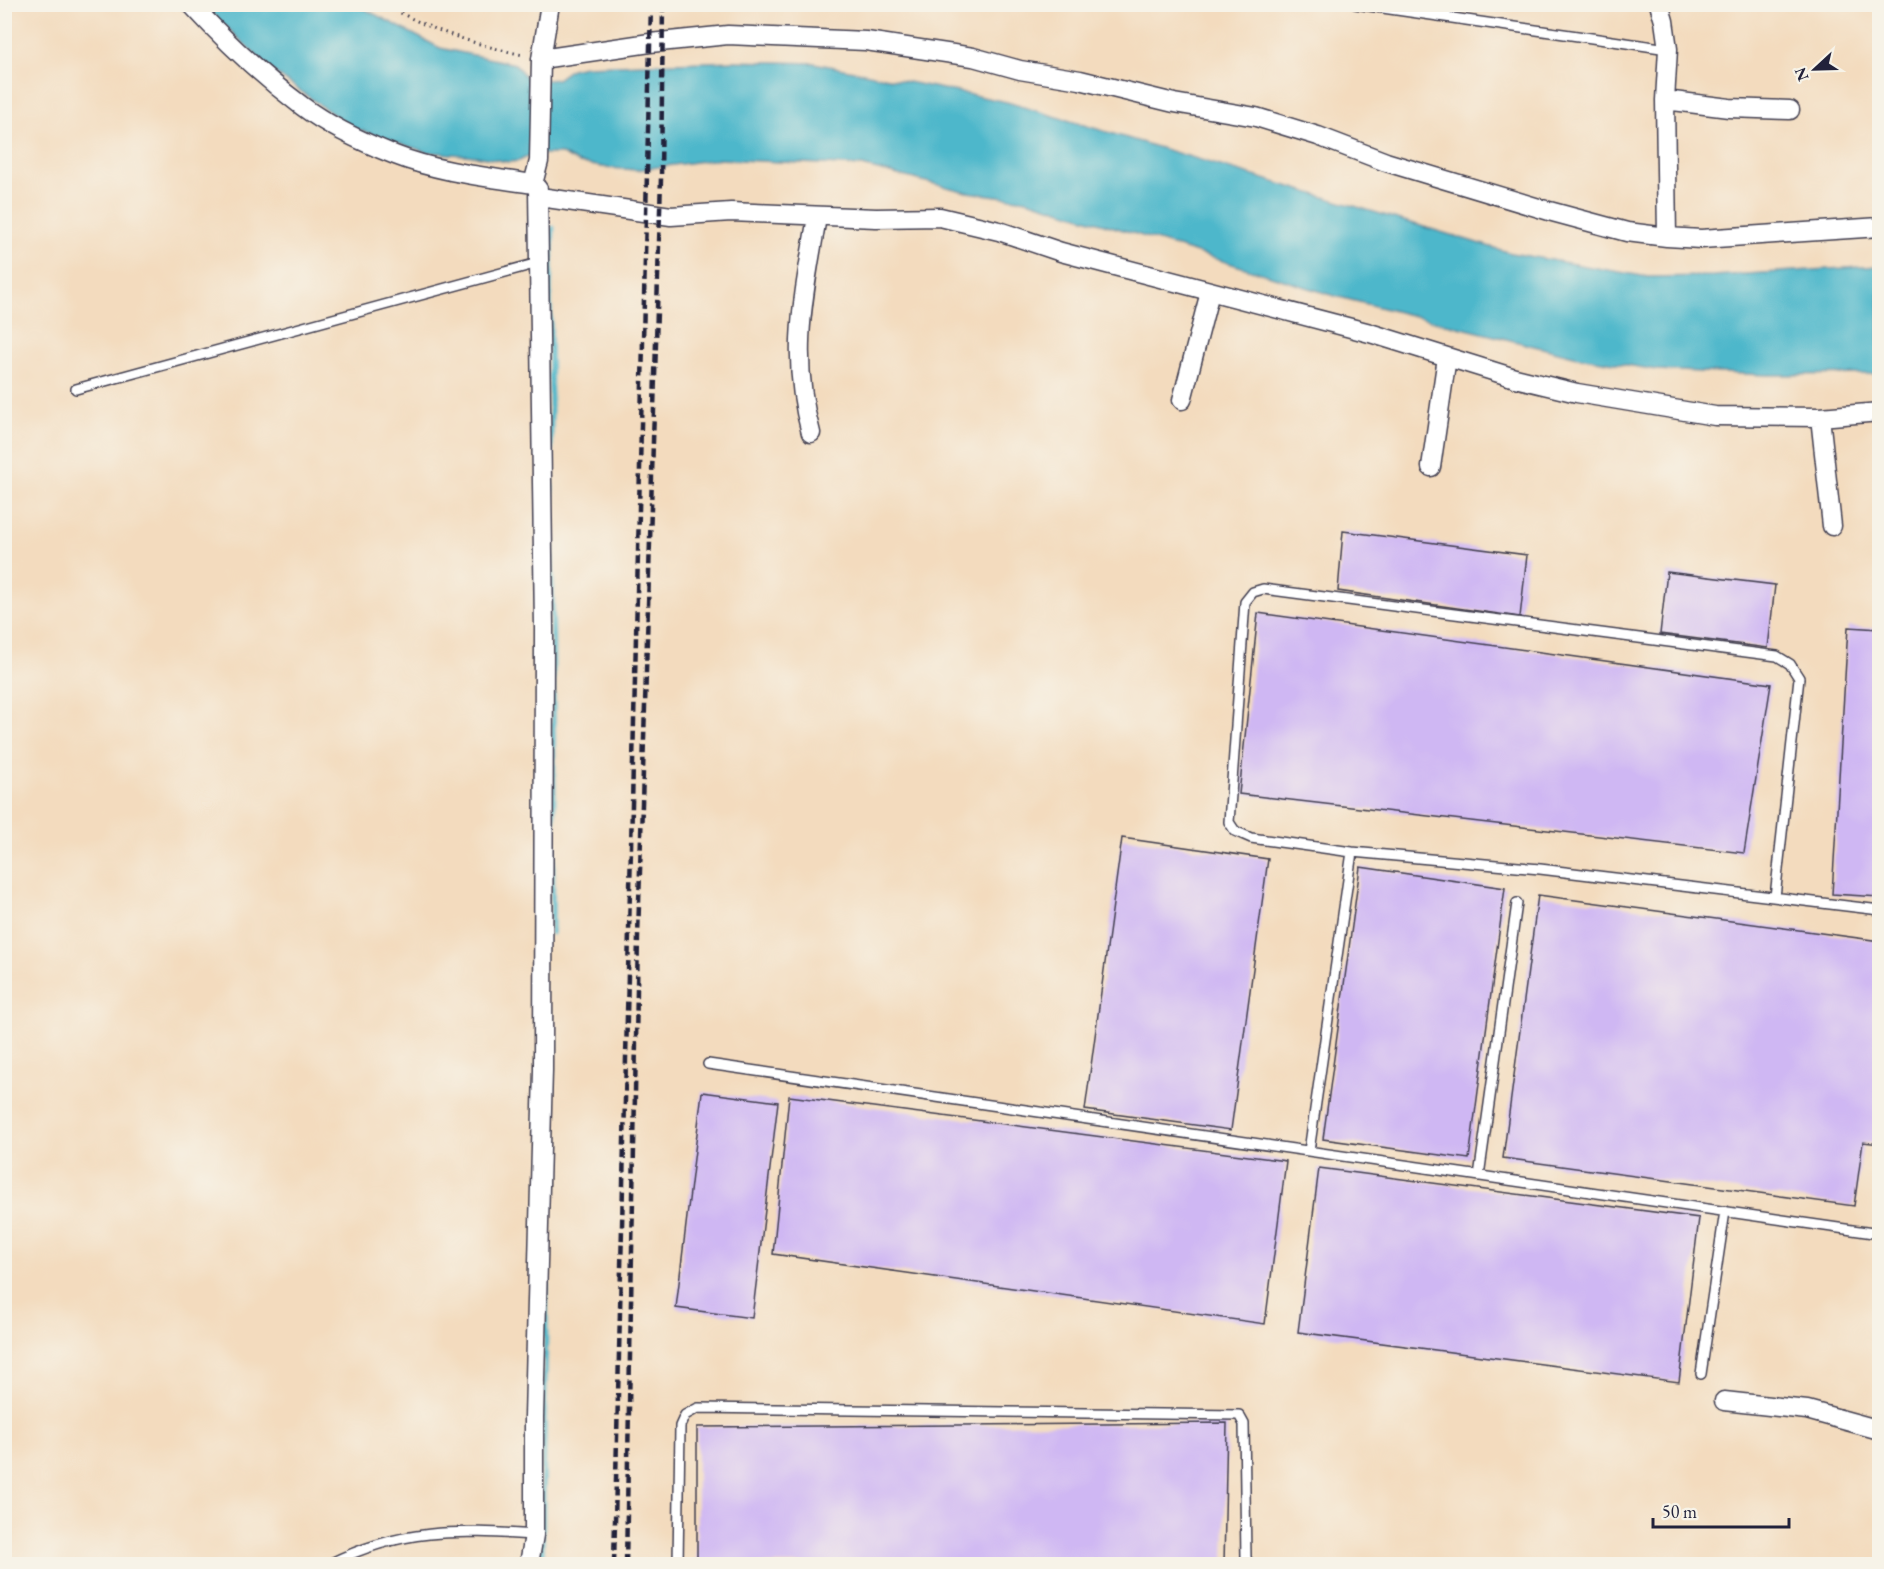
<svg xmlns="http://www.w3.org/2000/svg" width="1884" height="1569" viewBox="0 0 1884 1569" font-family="'EB Garamond',serif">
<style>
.water{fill:#4eb7cb;stroke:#386c83;stroke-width:1.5}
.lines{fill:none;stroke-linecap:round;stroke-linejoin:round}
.stream{stroke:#4eb7cb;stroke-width:5}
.building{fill:#cfb7f3}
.service-casing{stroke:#413e4f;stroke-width:12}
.minor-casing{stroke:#413e4f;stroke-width:21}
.path{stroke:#413e4f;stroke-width:3;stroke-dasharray:1.5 4.5;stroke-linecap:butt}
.service{stroke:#fff;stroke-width:9}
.minor{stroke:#fff;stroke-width:18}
.rail{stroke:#22223b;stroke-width:4.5;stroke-dasharray:9 4.5;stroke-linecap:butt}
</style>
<rect width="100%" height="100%" fill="#f7f3e8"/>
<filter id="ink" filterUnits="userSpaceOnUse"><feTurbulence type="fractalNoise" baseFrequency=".0167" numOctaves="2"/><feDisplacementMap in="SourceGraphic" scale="12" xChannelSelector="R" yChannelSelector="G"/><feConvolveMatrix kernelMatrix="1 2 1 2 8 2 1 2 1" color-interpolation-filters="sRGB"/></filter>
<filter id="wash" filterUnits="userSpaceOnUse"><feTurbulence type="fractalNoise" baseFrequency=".008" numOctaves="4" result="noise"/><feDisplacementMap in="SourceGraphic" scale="24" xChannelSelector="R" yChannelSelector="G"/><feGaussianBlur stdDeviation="1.35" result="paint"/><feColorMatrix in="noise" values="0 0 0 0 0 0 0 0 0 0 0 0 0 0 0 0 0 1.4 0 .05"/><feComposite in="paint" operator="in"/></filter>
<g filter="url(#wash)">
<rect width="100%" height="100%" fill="#f3dbbe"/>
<!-- water -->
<path class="water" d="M 204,5 L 357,5 L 440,48 L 515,64 L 530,82 L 557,79 L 571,69 L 585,66 L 734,61 L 814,63 L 1007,102 L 1511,253 L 1648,277 L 1713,276 L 1879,266 L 1879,374 L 1767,375 L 1657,370 L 1578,357 L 1335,296 L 1027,200 L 967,192 L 862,166 L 718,159 L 636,170 L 609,168 L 579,163 L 562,154 L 533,154 L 519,161 L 508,162 L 476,156 L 426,152 L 351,127 L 271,70 Z"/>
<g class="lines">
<!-- stream -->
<path class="stream" d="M 552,933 L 554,794 L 550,289 L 553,228
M 542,1564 L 547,1272"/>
</g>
<g id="blocks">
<!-- building -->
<path class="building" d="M 1343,531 L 1527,555 L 1520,617 L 1338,591 Z
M 1667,572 L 1775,585 L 1768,648 L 1660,634 Z
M 1258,613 L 1771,684 L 1744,853 L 1239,794 Z
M 1848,627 L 1880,629 L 1880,897 L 1832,894 Z
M 1122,838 L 1268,859 L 1231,1130 L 1085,1110 Z
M 1360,867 L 1505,888 L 1469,1159 L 1323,1139 Z
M 1538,895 L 1880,941 L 1880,1144 L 1863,1142 L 1854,1206 L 1503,1158 Z
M 702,1092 L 778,1102 L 752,1318 L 676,1308 Z
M 789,1096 L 1286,1161 L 1265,1324 L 773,1254 Z
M 1319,1168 L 1699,1218 L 1679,1382 L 1298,1332 Z
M 1227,1423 L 1224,1564 L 697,1564 L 697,1427 Z"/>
</g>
</g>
<g filter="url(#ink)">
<use href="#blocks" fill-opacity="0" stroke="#413e4f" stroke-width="1.5"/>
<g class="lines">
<!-- service casing -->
<g class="service-casing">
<path id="service" d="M 1355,4 L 1668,49
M 76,389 L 538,263
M 1775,897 L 1799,678 L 1790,664 L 1777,656 L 1263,589 L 1253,592 L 1245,602 L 1229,822 L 1235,831 L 1251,838 L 1352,852 L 1540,869 L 1880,910
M 708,1064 L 1880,1234
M 1309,1151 L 1352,852
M 1479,1176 L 1517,903
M 1701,1374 L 1725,1211
M 329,1564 C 401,1528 456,1530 534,1535
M 678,1564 L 680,1426 L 685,1415 L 698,1408 L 1239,1415 L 1244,1424 L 1246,1558 L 1250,1564"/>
</g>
<!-- minor casing -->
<g class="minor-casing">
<path id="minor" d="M 191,4 C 225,41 262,76 302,106 C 327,125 365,143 395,155 C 438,172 487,177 533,184 L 538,189 L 544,628 L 543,1070 L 534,1417 L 534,1535 L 529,1564
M 1659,4 L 1664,21 L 1668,49 L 1665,100 L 1667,237 L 1701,239 L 1880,227
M 541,59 L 650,43 L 728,35 L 866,41 L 913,48 L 973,57 L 1020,70 L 1080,80 L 1174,103 L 1256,117 L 1318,136 L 1386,162 L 1549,211 L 1627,232 L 1667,237
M 1665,100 L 1729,108 L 1790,110
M 533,184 L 539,161 L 541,59 L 550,4
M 540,197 L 671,216 L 731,212 L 876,218 L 940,217 L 999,231 L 1061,252 L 1370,333 L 1515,378 L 1577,393 L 1715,416 L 1820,417 L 1880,412
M 1182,400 L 1210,292
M 1820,417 L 1832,526
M 811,433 C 789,355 804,295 817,217
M 1431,467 L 1447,357
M 1724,1401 L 1807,1410 L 1880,1430"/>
</g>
<!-- path -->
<path class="path" d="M 385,4 C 428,30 474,44 523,55"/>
<!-- service -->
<use href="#service" class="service"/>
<!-- minor -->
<use href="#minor" class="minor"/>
<!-- rail -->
<path class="rail" d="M 614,1564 L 651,4
M 626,1564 L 638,936 L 661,178 L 663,4"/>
</g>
</g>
<!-- margin -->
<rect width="1884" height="1569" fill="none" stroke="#f7f3e8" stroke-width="24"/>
<!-- north arrow -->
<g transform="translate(1815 69) rotate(248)" stroke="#f7f3e8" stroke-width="4.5" paint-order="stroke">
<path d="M0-4.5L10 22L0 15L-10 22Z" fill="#22223b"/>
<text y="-9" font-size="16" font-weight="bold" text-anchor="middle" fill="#22223b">N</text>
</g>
<!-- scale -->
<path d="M1653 1518v9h136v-9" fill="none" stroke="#22223b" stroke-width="3"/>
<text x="1662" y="1518" font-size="18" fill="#22223b" stroke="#f7f3e8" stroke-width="4.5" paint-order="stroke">50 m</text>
</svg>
